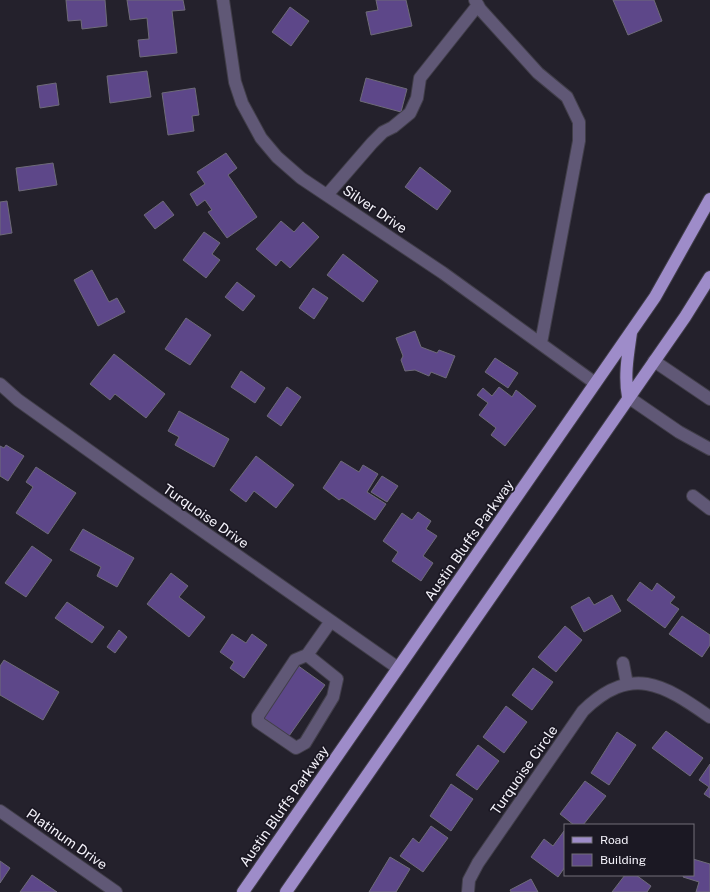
<svg xmlns="http://www.w3.org/2000/svg" width="710" height="892" viewBox="0 0 710 892" font-family="'Public Sans',sans-serif">
<style>
.building{fill:#5d4789;stroke:#6e6b78}
.lines{fill:none;stroke-linecap:round;stroke-linejoin:round}
.minor-casing{stroke:#413e49;stroke-width:14}
.major-casing{stroke:#413e49;stroke-width:14}
.minor{stroke:#605876;stroke-width:12}
.major{stroke:#9e8cc9;stroke-width:12}
.labels{text-anchor:middle;dominant-baseline:central;stroke-width:3.5;stroke-linejoin:round;paint-order:stroke}
.street-label{font-size:14px;fill:#f4f2fa;stroke:#1b1823}
</style>
<rect width="100%" height="100%" fill="#24212c"/>
<!-- building -->
<path class="building" d="M 66,0 L 105,0 L 107,26 L 82,29 L 81,20 L 68,21 Z
M 127,0 L 183,0 L 185,10 L 172,11 L 177,53 L 140,57 L 138,40 L 149,39 L 147,18 L 130,20 Z
M 376,0 L 406,0 L 412,26 L 371,35 L 366,12 L 378,10 Z
M 613,0 L 654,0 L 662,21 L 628,35 Z
M 290,7 L 309,21 L 291,46 L 272,32 Z
M 147,71 L 151,97 L 110,103 L 107,76 Z
M 366,78 L 407,89 L 401,112 L 360,101 Z
M 56,83 L 59,105 L 40,108 L 37,86 Z
M 195,88 L 199,115 L 192,116 L 194,131 L 168,135 L 162,93 Z
M 226,153 L 237,168 L 228,175 L 257,217 L 227,238 L 208,212 L 212,210 L 205,200 L 197,206 L 190,194 L 205,184 L 197,172 Z
M 53,163 L 57,185 L 19,191 L 16,168 Z
M 420,167 L 451,191 L 437,210 L 405,187 Z
M 7,201 L 12,233 L 0,235 L 0,202 Z
M 163,201 L 174,215 L 155,229 L 144,215 Z
M 281,221 L 294,232 L 303,222 L 319,237 L 290,268 L 281,260 L 276,266 L 256,249 Z
M 204,232 L 220,243 L 212,254 L 220,260 L 206,278 L 183,260 Z
M 343,254 L 378,281 L 363,302 L 327,275 Z
M 92,270 L 109,302 L 117,298 L 125,312 L 98,326 L 74,280 Z
M 237,282 L 255,296 L 243,311 L 225,297 Z
M 313,288 L 328,298 L 314,319 L 299,308 Z
M 186,318 L 211,335 L 190,365 L 165,349 Z
M 415,331 L 421,347 L 437,353 L 439,350 L 455,356 L 446,378 L 431,372 L 429,376 L 415,370 L 405,371 L 401,360 L 403,356 L 396,338 Z
M 114,354 L 165,394 L 146,418 L 115,394 L 110,400 L 90,384 Z
M 495,358 L 518,373 L 508,388 L 485,372 Z
M 241,371 L 265,388 L 255,403 L 231,387 Z
M 287,387 L 301,397 L 281,426 L 267,416 Z
M 499,387 L 512,397 L 516,390 L 536,406 L 505,446 L 491,435 L 496,428 L 479,415 L 488,403 L 477,395 L 483,388 L 492,396 Z
M 179,411 L 229,439 L 214,467 L 175,445 L 179,437 L 168,431 Z
M 6,445 L 24,456 L 8,481 L 0,476 L 0,446 L 4,448 Z
M 256,456 L 294,485 L 276,508 L 254,491 L 246,502 L 230,490 Z
M 341,461 L 359,472 L 363,465 L 378,474 L 367,492 L 386,504 L 375,520 L 342,498 L 339,500 L 323,488 Z
M 36,467 L 76,493 L 48,534 L 16,513 L 33,487 L 26,482 Z
M 382,476 L 398,486 L 387,502 L 371,492 Z
M 418,512 L 431,521 L 426,529 L 437,536 L 423,556 L 433,563 L 421,581 L 392,561 L 398,552 L 383,541 L 402,513 L 412,520 Z
M 83,529 L 134,558 L 117,587 L 97,576 L 101,567 L 70,550 Z
M 32,546 L 52,560 L 26,597 L 5,583 Z
M 171,573 L 188,586 L 179,597 L 205,617 L 189,637 L 147,604 Z
M 640,582 L 652,591 L 657,583 L 675,597 L 670,603 L 679,609 L 665,628 L 627,600 Z
M 612,595 L 621,611 L 584,632 L 571,607 L 589,597 L 594,605 Z
M 67,602 L 104,627 L 92,643 L 55,618 Z
M 682,616 L 710,635 L 710,645 L 702,657 L 669,634 Z
M 565,626 L 582,640 L 556,672 L 538,657 Z
M 119,630 L 127,637 L 115,653 L 107,647 Z
M 232,634 L 246,643 L 252,634 L 267,645 L 244,678 L 230,668 L 234,662 L 220,652 Z
M 4,660 L 59,692 L 43,720 L 0,695 L 0,666 Z
M 297,665 L 325,685 L 289,736 L 261,716 Z
M 533,668 L 553,682 L 532,710 L 512,695 Z
M 506,706 L 527,722 L 504,753 L 483,737 Z
M 666,731 L 703,758 L 690,776 L 652,748 Z
M 617,732 L 636,745 L 609,785 L 591,773 Z
M 478,745 L 499,761 L 477,790 L 456,775 Z
M 710,764 L 710,798 L 704,794 L 709,787 L 699,780 Z
M 585,781 L 606,796 L 583,825 L 574,825 L 560,814 Z
M 451,784 L 473,799 L 451,831 L 430,816 Z
M 431,826 L 448,838 L 423,872 L 400,856 L 413,838 L 419,843 Z
M 564,831 L 565,867 L 558,877 L 531,857 L 544,839 L 553,846 Z
M 390,857 L 410,869 L 396,892 L 369,892 Z
M 693,859 L 710,864 L 710,892 L 696,892 L 699,882 L 683,877 L 684,875 L 693,875 Z
M 0,861 L 10,868 L 0,883 Z
M 32,875 L 57,892 L 20,892 Z
M 625,875 L 636,875 L 651,886 L 647,892 L 612,892 Z
M 531,879 L 538,892 L 511,892 L 510,890 Z"/>
<g class="lines">
<!-- minor casing -->
<g class="minor-casing">
<path id="minor" d="M 223,0 L 235,82 L 242,103 L 261,138 L 277,157 L 301,178 L 443,273 L 595,383
M 475,0 L 480,9 L 538,73 L 567,97 L 579,122 L 579,141 L 541,343
M 327,195 L 372,143 L 383,132 L 393,127 L 410,113 L 417,98 L 420,78 L 478,5
M 654,361 L 710,399
M 0,384 L 18,400 L 144,490 L 398,668
M 628,397 L 679,432 L 710,449
M 693,496 L 710,509
M 307,655 L 337,679 L 333,697 L 305,743 L 296,748 L 258,722 L 258,716 L 295,660 L 307,655 L 331,621
M 623,663 L 627,684
M 0,811 L 116,892
M 468,892 L 469,880 L 478,863 L 583,711 C 631,664 663,684 710,717"/>
</g>
<!-- major casing -->
<g class="major-casing">
<path id="major" d="M 628,397 C 624,376 628,354 631,333
M 243,892 L 655,297 L 710,199
M 286,892 L 685,317 L 710,277"/>
</g>
<!-- minor -->
<use href="#minor" class="minor"/>
<!-- major -->
<use href="#major" class="major"/>
</g>
<g class="labels">
<!-- street labels -->
<g class="street-label">
<text transform="translate(375 209) rotate(34)">Silver Drive</text>
<text transform="translate(206 516) rotate(35)">Turquoise Drive</text>
<text transform="translate(469 540) rotate(-55)">Austin Bluffs Parkway</text>
<text transform="translate(524 770) rotate(-55)">Turquoise Circle</text>
<text transform="translate(284 806) rotate(-55)">Austin Bluffs Parkway</text>
<text transform="translate(67 839) rotate(35)">Platinum Drive</text>
</g>
</g>
<!-- legend -->
<rect x="564" y="824" width="130" height="52" fill="#1b1823" stroke="#726f79"/>
<rect x="572" y="837" width="20" height="6" fill="#9e8cc9" stroke="#726f79"/>
<text x="600" y="844" font-size="12" fill="#f4f2fa">Road</text>
<rect x="572" y="854" width="20" height="12" fill="#5d4789" stroke="#726f79"/>
<text x="600" y="864" font-size="12" fill="#f4f2fa">Building</text>
</svg>
